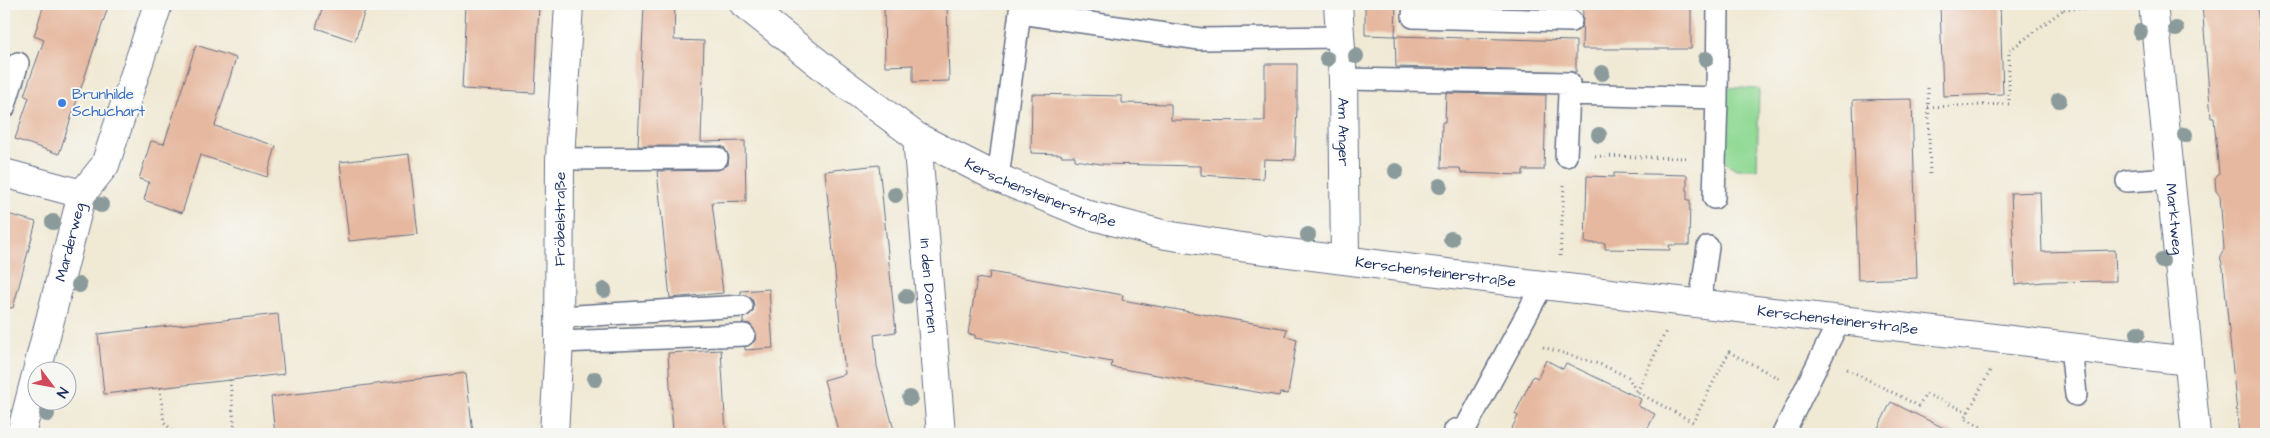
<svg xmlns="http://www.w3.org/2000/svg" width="2270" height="438" viewBox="0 0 2270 438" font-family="'Architects Daughter',sans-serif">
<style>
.green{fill:#90d994;stroke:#568479}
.building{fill:#e6b89f}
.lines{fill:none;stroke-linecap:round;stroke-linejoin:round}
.service-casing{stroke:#667087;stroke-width:24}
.minor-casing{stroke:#667087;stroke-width:30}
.path{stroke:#667087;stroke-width:3;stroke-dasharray:1 4;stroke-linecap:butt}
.service{stroke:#fff;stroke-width:21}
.minor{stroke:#fff;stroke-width:28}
.tree{fill:#8b9a9b}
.shop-dot{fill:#3f7fe0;stroke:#f6f6f2;stroke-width:2}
.labels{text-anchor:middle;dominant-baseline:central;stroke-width:4;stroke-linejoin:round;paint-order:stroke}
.shop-label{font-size:15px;fill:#366cbe;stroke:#f6f6f2;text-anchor:start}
.street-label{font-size:15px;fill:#1b2f5e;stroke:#f6f6f2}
</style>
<rect width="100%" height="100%" fill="#f6f6f2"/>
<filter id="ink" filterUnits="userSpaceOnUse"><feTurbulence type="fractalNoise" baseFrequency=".02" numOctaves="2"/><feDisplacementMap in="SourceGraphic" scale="10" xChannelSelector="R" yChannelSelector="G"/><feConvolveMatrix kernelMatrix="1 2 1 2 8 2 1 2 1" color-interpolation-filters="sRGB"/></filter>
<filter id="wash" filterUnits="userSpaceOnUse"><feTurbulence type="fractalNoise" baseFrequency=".0096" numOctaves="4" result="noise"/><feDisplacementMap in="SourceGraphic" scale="20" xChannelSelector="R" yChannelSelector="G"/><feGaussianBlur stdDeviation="1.12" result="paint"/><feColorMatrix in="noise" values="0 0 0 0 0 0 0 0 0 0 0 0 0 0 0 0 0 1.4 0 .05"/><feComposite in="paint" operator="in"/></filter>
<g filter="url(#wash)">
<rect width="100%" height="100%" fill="#f0e9d4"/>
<!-- green -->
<path class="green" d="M 1724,87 L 1759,89 L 1757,169 L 1736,169 L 1723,161 Z"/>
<g id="blocks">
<!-- building -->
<path class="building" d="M 44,4 L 109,4 L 59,154 L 15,139 L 29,98 L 24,95 L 44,40 L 34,36 Z
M 324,4 L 367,4 L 355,41 L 316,28 Z
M 466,4 L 539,4 L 535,93 L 462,89 Z
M 644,4 L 675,4 L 674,40 L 704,41 L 701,142 L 745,141 L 746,201 L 712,202 L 723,293 L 670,298 L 657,171 L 718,170 L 728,165 L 729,157 L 724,147 L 717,146 L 638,146 Z
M 884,4 L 947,4 L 949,81 L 913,82 L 913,65 L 885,66 Z
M 1365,4 L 1396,4 L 1395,36 L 1365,35 Z
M 1583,4 L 1691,4 L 1691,49 L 1582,49 Z
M 1940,4 L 2000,4 L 2003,94 L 1943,96 Z
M 2202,4 L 2257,4 L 2266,104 L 2266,434 L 2239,434 L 2223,268 L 2220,256 L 2224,249 L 2220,196 L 2216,191 L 2215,179 L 2219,174 L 2214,118 L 2211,118 Z
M 1395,36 L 1576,41 L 1576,72 L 1396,67 Z
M 196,45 L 236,58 L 215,126 L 276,146 L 267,177 L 200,155 L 182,213 L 144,200 L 149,182 L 139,179 L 151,141 L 164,144 Z
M 1265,64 L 1297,64 L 1297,106 L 1295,160 L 1264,159 L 1263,179 L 1201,175 L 1201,166 L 1101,164 L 1075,160 L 1075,156 L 1061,156 L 1061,154 L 1031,153 L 1032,94 L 1122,96 L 1122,103 L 1171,104 L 1171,120 L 1265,121 Z
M 1446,93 L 1546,95 L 1544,170 L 1523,170 L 1523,175 L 1461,173 L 1460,168 L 1441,168 L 1442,122 L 1445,122 Z
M 1912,99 L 1917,278 L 1858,280 L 1853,100 Z
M 409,154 L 418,234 L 349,241 L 340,162 Z
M 879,165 L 896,332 L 874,335 L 877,366 L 895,434 L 839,434 L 824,380 L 845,374 L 825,171 Z
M 1614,173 L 1687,175 L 1687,200 L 1690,200 L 1689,245 L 1669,245 L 1670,250 L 1605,249 L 1605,243 L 1585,243 L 1587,176 L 1614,177 Z
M 2040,192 L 2042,252 L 2115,250 L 2116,281 L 2044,282 L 2015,285 L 2011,193 Z
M 4,213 L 36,222 L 13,308 L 4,307 Z
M 990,272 L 1123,295 L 1122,300 L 1287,329 L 1285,336 L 1297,339 L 1288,394 L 1280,393 L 1279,396 L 1111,367 L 1112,362 L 975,338 L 975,335 L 968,334 L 977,278 L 989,280 Z
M 769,289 L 773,348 L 745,350 L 745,347 L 755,341 L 756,334 L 750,324 L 743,323 L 743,318 L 753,312 L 754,305 L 752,299 L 741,294 L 741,291 Z
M 278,314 L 284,374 L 104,394 L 98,334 Z
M 721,350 L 726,434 L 673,434 L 668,353 Z
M 1546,360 L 1563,369 L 1566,363 L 1641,399 L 1638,406 L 1655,414 L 1645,434 L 1509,434 L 1518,416 L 1515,414 L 1533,376 L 1538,378 Z
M 466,373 L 473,434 L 275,434 L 271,397 Z
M 1891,402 L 1956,434 L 1875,434 Z"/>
</g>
</g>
<g filter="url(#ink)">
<use href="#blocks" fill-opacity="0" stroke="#667087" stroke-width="1"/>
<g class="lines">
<!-- service casing -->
<g class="service-casing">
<path id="service" d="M 1414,4 L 1413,17 L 1571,21
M 1020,13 L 1200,39 L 1340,37
M 1343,79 L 1569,83 L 1569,94 L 1717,98 L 1718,4
M 4,108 L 18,63
M 1566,156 L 1569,94
M 560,159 L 717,158
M 998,178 L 1021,4
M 2127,181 L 2171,178
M 1714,198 L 1717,98
M 1700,303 L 1708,247
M 560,317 L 742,306
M 559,342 L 744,335
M 2071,347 L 2076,395
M 1455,430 L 1464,431 L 1543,284
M 1783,434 L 1840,319"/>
</g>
<!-- minor casing -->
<g class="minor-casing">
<g id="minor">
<path id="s1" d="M 744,4 L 832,74 L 917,137 L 998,178 L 1089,215 L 1166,235 L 1241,247 L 1509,281 L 2189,361"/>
<path id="s2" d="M 1338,4 L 1343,79 L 1345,258"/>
<path id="s3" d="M 2153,4 L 2196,434"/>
<path id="s4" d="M 917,137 L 941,434"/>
<path d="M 4,173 L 82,194"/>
<path id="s5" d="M 21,434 L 82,194 L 105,165 L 158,4"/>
<path id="s6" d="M 554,434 L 559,342 L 560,159 L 569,4"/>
</g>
</g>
<!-- path -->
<path class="path" d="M 2055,4 L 2064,9 L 2120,7
M 1928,88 L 1930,177
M 1928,107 L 2009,104 L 2009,51 L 2064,9
M 1595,156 L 1686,158
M 1560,256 L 1564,185
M 1543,347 L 1602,365 L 1628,377 L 1637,392 L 1693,422 L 1729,352 L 1780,379
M 1847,369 L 1919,406 L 1926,394 L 1968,412
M 1990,371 L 1965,418 L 1994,434
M 230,380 L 235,434
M 160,388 L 164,422 L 175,434
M 1637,392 L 1666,331"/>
<!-- service -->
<use href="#service" class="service"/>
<!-- minor -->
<use href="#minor" class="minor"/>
</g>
<!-- trees -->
<g class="tree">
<circle cx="2176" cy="29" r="8"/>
<circle cx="2140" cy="32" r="8"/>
<circle cx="1356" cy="56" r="8"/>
<circle cx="1327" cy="59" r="8"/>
<circle cx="1706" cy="59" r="8"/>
<circle cx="1602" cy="73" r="8"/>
<circle cx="2059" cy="100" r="8"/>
<circle cx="1599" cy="135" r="8"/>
<circle cx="2185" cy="135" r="8"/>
<circle cx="1396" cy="171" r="8"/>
<circle cx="1440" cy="186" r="8"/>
<circle cx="895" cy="195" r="8"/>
<circle cx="101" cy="205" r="8"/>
<circle cx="53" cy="222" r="8"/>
<circle cx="1308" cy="235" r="8"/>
<circle cx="1451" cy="239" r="8"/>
<circle cx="2162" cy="261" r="8"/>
<circle cx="79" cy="285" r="8"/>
<circle cx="604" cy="290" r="8"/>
<circle cx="906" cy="297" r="8"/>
<circle cx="2138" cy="333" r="8"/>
<circle cx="595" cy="379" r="8"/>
<circle cx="910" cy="398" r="8"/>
<circle cx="47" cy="414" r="8"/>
</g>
</g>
<!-- markers -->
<circle class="shop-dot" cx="62" cy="103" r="5"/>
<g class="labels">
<!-- shop labels -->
<g class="shop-label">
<text x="72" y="94">Brunhilde<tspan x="72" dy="17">Schuchart</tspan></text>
</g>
<!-- street labels -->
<g class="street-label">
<text stroke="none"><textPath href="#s2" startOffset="128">Am Anger</textPath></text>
<text stroke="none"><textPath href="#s1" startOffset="354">Kerschensteinerstraße</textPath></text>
<text stroke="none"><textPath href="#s6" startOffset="215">Fröbelstraße</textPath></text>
<text stroke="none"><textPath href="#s3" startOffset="216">Marktweg</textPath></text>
<text stroke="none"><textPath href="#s5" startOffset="198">Marderweg</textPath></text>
<text stroke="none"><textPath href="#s1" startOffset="759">Kerschensteinerstraße</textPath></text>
<text stroke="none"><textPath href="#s4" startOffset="149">In den Dornen</textPath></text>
<text stroke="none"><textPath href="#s1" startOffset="1164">Kerschensteinerstraße</textPath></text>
</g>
</g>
<!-- margin -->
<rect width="2270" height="438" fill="none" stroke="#f6f6f2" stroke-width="20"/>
<!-- north arrow -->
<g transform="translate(52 386) rotate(122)"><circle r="24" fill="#f6f6f2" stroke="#9ea6b7"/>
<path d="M0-4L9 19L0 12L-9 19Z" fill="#d1495b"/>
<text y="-8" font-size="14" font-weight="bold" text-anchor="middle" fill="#1b2f5e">N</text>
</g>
</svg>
